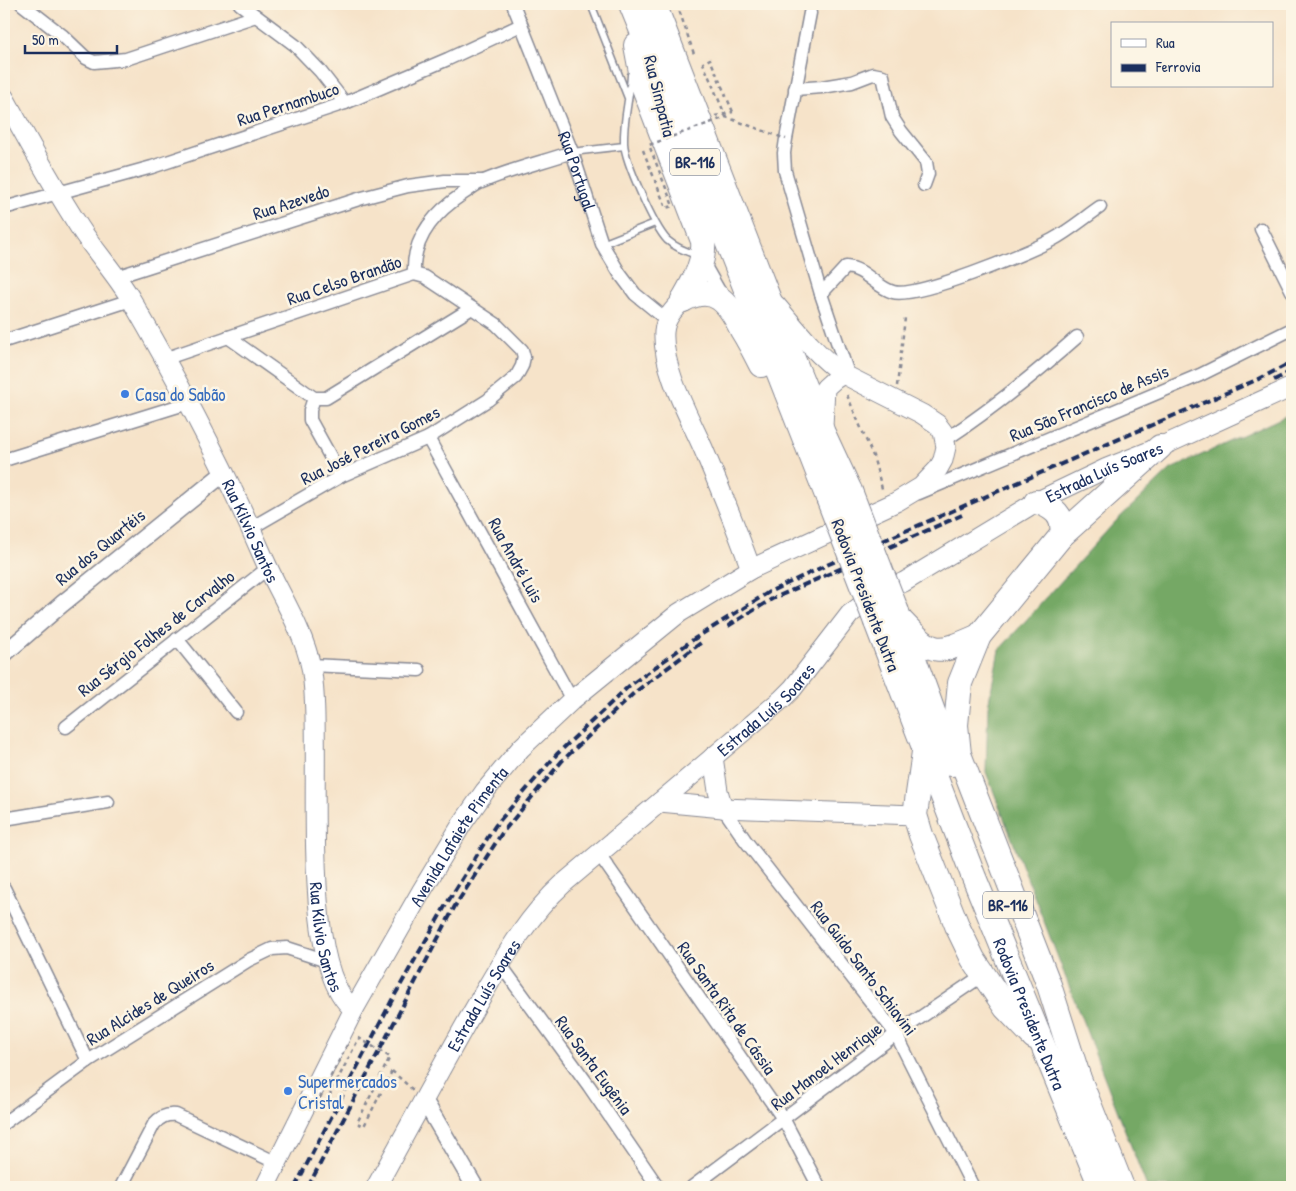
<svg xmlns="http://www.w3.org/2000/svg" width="1296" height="1191" viewBox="0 0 1296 1191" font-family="'Patrick Hand',sans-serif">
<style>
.forest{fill:#74a865;stroke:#486c62}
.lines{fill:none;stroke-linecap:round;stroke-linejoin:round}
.service-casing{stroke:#888994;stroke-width:9}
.minor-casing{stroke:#888994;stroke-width:15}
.tertiary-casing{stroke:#888994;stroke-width:19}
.secondary-casing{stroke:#888994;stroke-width:21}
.motorway-casing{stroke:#888994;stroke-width:26}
.path{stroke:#888994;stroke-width:2.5;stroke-dasharray:4 4;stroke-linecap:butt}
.service{stroke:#fff;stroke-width:6}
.minor{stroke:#fff;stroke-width:12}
.tertiary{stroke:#fff;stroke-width:16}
.secondary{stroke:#fff;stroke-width:19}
.motorway{stroke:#fff;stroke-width:24}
.rail{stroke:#1b2f5e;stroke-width:4;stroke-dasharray:8 4;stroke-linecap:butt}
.motorway-bridge-casing{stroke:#888994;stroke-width:26;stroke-linecap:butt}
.path-bridge{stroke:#888994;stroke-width:2.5;stroke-dasharray:4 4;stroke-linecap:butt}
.motorway-bridge{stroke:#fff;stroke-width:24}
.shop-dot{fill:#3f7fe0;stroke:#fcf5e5;stroke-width:2}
.labels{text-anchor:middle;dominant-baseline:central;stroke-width:5;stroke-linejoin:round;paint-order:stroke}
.shield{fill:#fcf5e5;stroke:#5e6a86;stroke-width:1}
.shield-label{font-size:16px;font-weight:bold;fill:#1b2f5e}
.street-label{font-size:18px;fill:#1b2f5e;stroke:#fcf5e5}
.shop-label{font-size:18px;fill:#366cbe;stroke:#fcf5e5;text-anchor:start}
</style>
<rect width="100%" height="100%" fill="#fcf5e5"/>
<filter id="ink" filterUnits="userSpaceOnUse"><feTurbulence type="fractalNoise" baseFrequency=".02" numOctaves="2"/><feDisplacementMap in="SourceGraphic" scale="10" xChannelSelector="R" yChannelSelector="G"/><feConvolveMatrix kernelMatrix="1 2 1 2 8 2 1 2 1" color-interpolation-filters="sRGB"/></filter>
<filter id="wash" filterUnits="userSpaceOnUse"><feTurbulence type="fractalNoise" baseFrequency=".0096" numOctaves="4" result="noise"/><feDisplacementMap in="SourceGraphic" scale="20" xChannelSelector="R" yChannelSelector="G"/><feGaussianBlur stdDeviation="1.12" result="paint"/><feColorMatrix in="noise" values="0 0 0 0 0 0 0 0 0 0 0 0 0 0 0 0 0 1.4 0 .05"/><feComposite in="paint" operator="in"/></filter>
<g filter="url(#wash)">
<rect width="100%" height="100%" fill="#f6e3c9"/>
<!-- forest -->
<path class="forest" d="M 1292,413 L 1292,1187 L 1147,1187 L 986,772 L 988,706 L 999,650 L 1115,522 L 1171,469 Z"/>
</g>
<g filter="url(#ink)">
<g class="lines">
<!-- service casing -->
<g class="service-casing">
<path id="service" d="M 591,4 L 628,98
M 631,75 C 630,98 623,119 624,143 C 625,162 654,226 667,240 C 675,247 687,252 697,255
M 572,152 L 624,146
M 602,244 L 655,223"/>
</g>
<!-- minor casing -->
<g class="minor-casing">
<g id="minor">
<path d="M 22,4 L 63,36 L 86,58 L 94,62 L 126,59 L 256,16"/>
<path d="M 240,4 L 295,45 L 320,71 L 345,103"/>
<path id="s1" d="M 513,4 L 572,152 L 602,244 L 620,274 L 635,294 L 667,320"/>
<path d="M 810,13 L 786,139 L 784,153 L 785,171 L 821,294 L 849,377"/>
<path d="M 795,89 L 822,87 L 852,82 L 873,74 L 883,76 L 892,117 L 901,131 L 926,162 L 928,174 L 924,185"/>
<path d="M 4,208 L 152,167 L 345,103 L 448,59 L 521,25"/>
<path d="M 1261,229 L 1292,291"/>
<path d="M 702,261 L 723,298"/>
<path d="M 414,274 C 412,238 435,212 464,193 C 470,189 477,183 484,181 C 512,169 543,162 572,152"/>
<path d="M 116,277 L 362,198 L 408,186 L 445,181 L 482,181"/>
<path d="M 821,294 L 846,267 C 864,268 876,287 893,292 C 916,299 1028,253 1052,240 C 1069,231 1084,218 1100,207"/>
<path d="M 228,337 L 314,398 L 326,398 L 472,308"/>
<path d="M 4,341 L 131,300"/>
<path d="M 164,359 L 414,274"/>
<path d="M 314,398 L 310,410 L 310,420 L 341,476"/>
<path d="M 428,438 L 572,700"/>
<path d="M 945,440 C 992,409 1035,374 1077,337"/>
<path d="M 4,460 L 188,403"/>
<path d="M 919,493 L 1200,375 L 1292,329"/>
<path d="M 251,528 L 341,476 L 428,438 L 488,400 L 516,377 L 522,366 L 524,357 L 522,350 L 496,324 L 425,277 L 414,274"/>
<path d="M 177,639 L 236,712"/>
<path d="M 310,665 L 419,670"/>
<path d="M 66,727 L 268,568"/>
<path d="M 723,808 L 745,840 L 896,1034 L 973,1187"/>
<path d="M 4,819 L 108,802"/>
<path d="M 599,854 L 784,1120 L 819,1187"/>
<path d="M 4,888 L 88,1061"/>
<path d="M 500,964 L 589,1086 L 658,1187"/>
<path d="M 4,1123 L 88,1061 L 249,960 L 272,949 L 287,948 L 327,961"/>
<path d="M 121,1187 L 154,1124 C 160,1117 166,1114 176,1115 L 277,1163"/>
<path d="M 692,1187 L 896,1034 L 983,975"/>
</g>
</g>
<!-- tertiary casing -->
<g class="tertiary-casing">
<path id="tertiary" d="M 4,654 L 62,604 L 224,473
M 424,1100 L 475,1187"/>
</g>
<!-- secondary casing -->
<g class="secondary-casing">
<g id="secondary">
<path id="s2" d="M 4,97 C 28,141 52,185 80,228 C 96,253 117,275 132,301 C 180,384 227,473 265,561 C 280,595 303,629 311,667 C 325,740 295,967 354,1009"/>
<path d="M 683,300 C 674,309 665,318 664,332 C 662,369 688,414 703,448 C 720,488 736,527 751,569"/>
<path d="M 823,426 L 825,388 L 835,379 L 843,374"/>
<path d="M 713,757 L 718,791 L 723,808"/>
<path d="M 660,802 L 723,808 L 915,815"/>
<path id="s3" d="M 265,1187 L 354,1009 L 421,892 L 462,824 L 485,791 L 521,748 L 572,700 L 679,613 L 751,569 L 896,502 L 921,487 L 938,469 L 943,460 L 946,447 L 943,432 L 937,424 L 922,414 L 843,374 C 816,355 797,330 776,305"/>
<path id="s4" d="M 376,1187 C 408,1129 439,1071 472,1013 C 499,967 524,919 564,883 L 782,699 L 793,688 L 850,614 L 875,595 L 904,582 L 1036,502 L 1107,468 L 1160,447 L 1292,387"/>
</g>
</g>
<!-- motorway casing -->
<g class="motorway-casing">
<g id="motorway">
<path d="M 631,4 L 710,198 L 828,498"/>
<path d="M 654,4 L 766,292 L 823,433 L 850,491"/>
<path d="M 636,45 L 644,88 L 703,241 C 705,263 694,281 683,300"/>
<path d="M 683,300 C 715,283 729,303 742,330 C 749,341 755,353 761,365"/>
<path d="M 1036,502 C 1053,506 1065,516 1062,535"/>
<path d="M 897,612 L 952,764"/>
<path id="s5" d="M 876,622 L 973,875 L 1101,1187"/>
<path d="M 903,623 C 934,656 938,654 979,636"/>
<path d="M 924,752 L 915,815 L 921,835 L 958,928 L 973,959 L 1006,1008 L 1034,1037"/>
<path d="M 1072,1061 L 1122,1187"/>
<path d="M 1078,1076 L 1049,985 L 959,754 L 956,725 L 960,683 L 979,636 L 1062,535 L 1160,447"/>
</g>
</g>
<!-- path -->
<path class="path" d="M 677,4 L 694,54
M 715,116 L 733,112
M 897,386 L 905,318
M 847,395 L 873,456 L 883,492
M 392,1071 L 413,1090"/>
<!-- service -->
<use href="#service" class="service"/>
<!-- minor -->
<use href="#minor" class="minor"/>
<!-- tertiary -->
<use href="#tertiary" class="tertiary"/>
<!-- secondary -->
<use href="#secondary" class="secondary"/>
<!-- motorway -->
<use href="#motorway" class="motorway"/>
<!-- rail -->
<path class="rail" d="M 1274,380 L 1292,371
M 728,626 L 772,599 L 962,515
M 295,1187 L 392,1000 L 447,903 L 495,826 L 557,754 L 629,686 L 694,639 L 769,592 L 829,564 L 1261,378 L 1292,362
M 308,1187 L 455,906 L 502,833 L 562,761 L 634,693 L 702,642"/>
<!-- motorway-bridge casing -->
<g class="motorway-bridge-casing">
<path id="motorway-bridge" d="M 850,491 L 897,612
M 828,498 L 876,622"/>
</g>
<!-- path-bridge -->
<path class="path-bridge" d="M 726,117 L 703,63 L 710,59 L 733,112
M 643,150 L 666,208 L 673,206 L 649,145 L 726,117 L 786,139
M 347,1045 L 318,1101 L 325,1104 L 359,1038 L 390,1057 L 357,1123 L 364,1126 L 392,1071"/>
<!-- motorway-bridge -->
<use href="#motorway-bridge" class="motorway-bridge"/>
</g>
</g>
<!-- markers -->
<g class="shop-dot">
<circle cx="125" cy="394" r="5"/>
<circle cx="288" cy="1091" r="5"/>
</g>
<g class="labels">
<!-- shield labels -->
<g class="shield">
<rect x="670" y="148.5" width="50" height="27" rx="4"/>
<rect x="983" y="891.5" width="50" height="27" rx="4"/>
</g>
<g class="shield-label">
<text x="695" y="162">BR-116</text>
<text x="1008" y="905">BR-116</text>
</g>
<!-- street labels -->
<g class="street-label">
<text transform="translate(660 96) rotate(76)">Rua Simpatia</text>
<text transform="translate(288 104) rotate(-18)">Rua Pernambuco</text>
<text stroke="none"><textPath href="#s1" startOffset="179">Rua Portugal</textPath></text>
<text transform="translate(291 202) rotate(-18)">Rua Azevedo</text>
<text transform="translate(344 280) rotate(-19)">Rua Celso Brandão</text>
<text transform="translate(1089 403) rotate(-23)">Rua São Francisco de Assis</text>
<text transform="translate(370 445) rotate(-27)">Rua José Pereira Gomes</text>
<text stroke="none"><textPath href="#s4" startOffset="1045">Estrada Luís Soares</textPath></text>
<text stroke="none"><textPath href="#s2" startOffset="500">Rua Kilvio Santos</textPath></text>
<text transform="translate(100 547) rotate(-39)">Rua dos Quartéis</text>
<text transform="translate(516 560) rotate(61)">Rua André Luis</text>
<text transform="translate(866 595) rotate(69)">Rodovia Presidente Dutra</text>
<text transform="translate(156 633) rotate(-38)">Rua Sérgio Folhes de Carvalho</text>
<text stroke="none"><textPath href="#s4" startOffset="625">Estrada Luís Soares</textPath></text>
<text stroke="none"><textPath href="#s3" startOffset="401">Avenida Lafaiete Pimenta</textPath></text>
<text stroke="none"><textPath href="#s2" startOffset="920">Rua Kilvio Santos</textPath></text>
<text transform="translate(864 968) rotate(53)">Rua Guido Santo Schiavini</text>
<text stroke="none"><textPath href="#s4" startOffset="220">Estrada Luís Soares</textPath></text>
<text transform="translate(150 1002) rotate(-32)">Rua Alcides de Queiros</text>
<text transform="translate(727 1008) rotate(55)">Rua Santa Rita de Cássia</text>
<text stroke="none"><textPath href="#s5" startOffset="421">Rodovia Presidente Dutra</textPath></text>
<text transform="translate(594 1065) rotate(54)">Rua Santa Eugênia</text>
<text transform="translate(826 1066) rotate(-37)">Rua Manoel Henrique</text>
</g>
<!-- shop labels -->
<g class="shop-label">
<text x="135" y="394">Casa do Sabão</text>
<text x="298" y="1081">Supermercados<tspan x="298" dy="21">Cristal</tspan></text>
</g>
</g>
<!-- margin -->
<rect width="1296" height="1191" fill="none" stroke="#fcf5e5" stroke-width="20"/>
<!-- legend -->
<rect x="1111" y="22" width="162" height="65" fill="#fcf5e5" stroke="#a2a6af"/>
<rect x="1121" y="39" width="25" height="8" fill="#ffffff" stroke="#a2a6af"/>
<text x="1156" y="48" font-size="15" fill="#1b2f5e">Rua</text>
<rect x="1121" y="64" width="25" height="8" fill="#1b2f5e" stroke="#a2a6af"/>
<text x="1156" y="72" font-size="15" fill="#1b2f5e">Ferrovia</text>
<!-- scale -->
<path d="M25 45v8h92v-8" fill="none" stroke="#1b2f5e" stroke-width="2.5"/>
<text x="32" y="45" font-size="15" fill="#1b2f5e" stroke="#fcf5e5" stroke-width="4" paint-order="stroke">50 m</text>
</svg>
